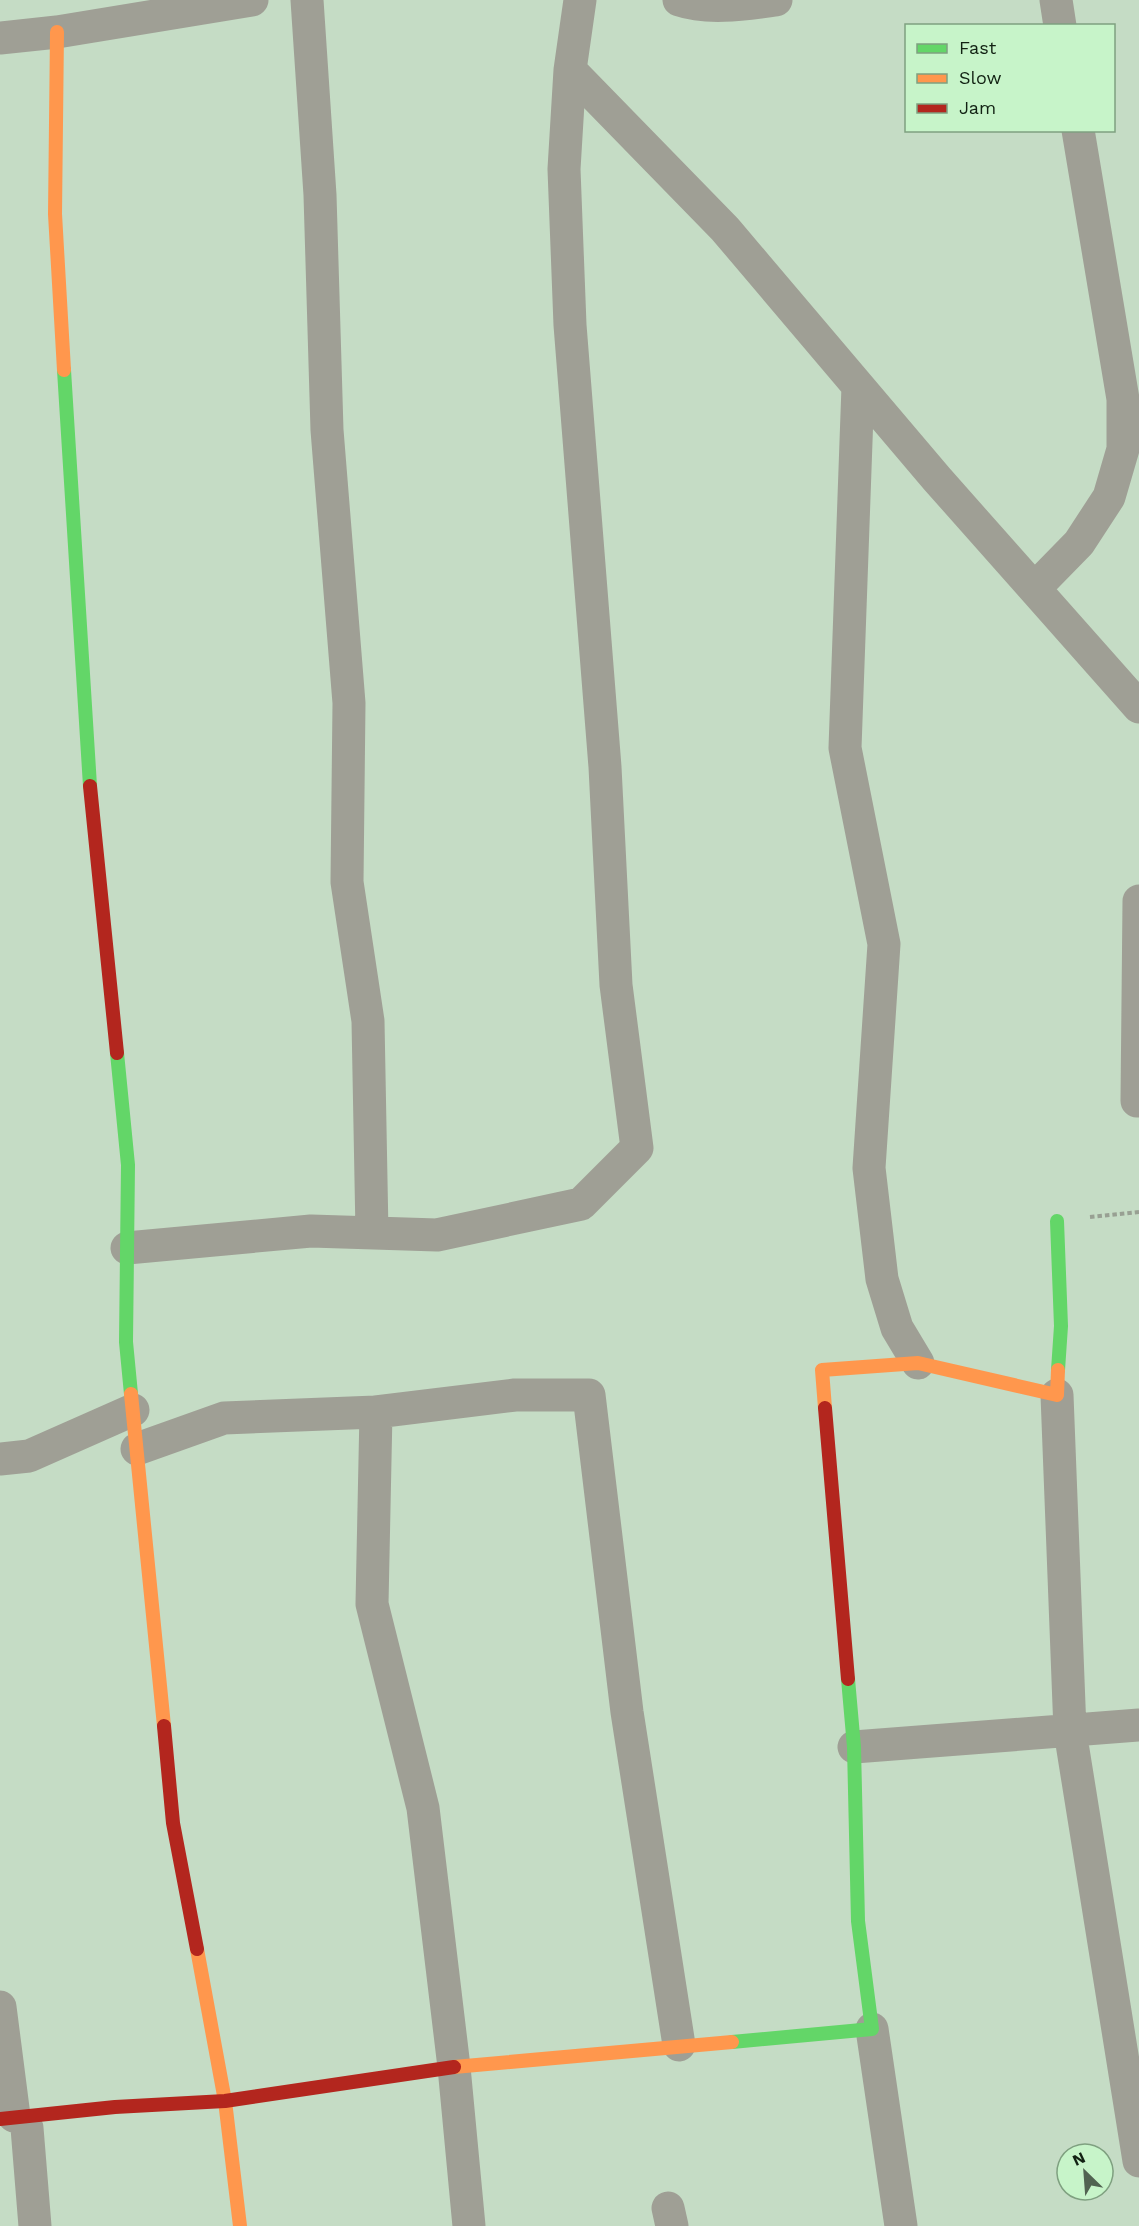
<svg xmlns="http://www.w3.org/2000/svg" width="1139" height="2226" viewBox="0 0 1139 2226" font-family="'Work Sans',sans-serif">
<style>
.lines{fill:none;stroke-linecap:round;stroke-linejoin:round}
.path{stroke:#98a093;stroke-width:4;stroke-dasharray:4.5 3;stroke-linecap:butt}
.street{stroke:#9f9f95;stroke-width:33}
.fast{stroke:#63d668;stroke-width:14}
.slow{stroke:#ff974d;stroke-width:14}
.jam{stroke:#b3261e;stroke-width:14}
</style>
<rect width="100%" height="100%" fill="#c5dcc5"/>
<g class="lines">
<!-- path -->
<path class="path" d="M 1090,1217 L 1139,1212"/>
<!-- street -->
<path class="street" d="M 307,0 L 320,195 L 327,430 L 349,703 L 347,882 L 368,1021 L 372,1233
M 679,0 C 708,10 746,4 776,0
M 1056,0 L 1060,26
M 0,38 L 57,32 L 252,0
M 570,70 L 725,229 L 937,479 L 1139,707
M 858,386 L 845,748 L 884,944 L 869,1168 L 882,1279 L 897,1328 L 918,1363
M 1035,588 L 1079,543 L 1109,497 L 1123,449 L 1123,399 L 1078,130
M 1137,1101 L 1139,901
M 127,1248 L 311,1231 L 437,1235 L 581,1204 L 637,1148 L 616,985 L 605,767 L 570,325 L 564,169 L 570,70 L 580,0
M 1057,1395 L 1070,1731 L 1139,2161
M 137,1449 L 224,1418 L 376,1412
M 0,1459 L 29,1456 L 133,1410
M 854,1747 L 1139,1725
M 0,2007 L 14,2116
M 872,2029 L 901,2226
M 27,2128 L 35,2226
M 668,2208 L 672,2226
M 469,2226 L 454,2067 L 423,1808 L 372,1604 L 376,1412 L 515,1395 L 589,1395 L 627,1712 L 679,2045"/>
<!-- fast -->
<path class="fast" d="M 64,370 L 90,786
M 117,1053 L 128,1165 L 126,1342 L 131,1394
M 1057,1221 L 1061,1326 L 1058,1370
M 732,2042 L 872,2029 L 858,1921 L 854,1747 L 848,1679"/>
<!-- slow -->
<path class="slow" d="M 57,32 L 55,214 L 64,370
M 131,1394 L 164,1726
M 825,1408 L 822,1370 L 918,1363 L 1057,1395 L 1058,1370
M 197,1949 L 225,2101 L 240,2226
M 454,2067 L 732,2042"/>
<!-- jam -->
<path class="jam" d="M 90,786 L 117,1053
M 825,1408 L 848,1679
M 164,1726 L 173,1823 L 197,1949
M 0,2119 L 115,2107 L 225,2101 L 454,2067"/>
</g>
<!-- legend -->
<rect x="905" y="24" width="210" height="108" fill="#c7f4c9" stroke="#7fa080" stroke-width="1.5"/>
<rect x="917" y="44" width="30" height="9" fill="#63d668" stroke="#7fa080" stroke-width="1.5"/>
<text x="959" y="54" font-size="18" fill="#122213">Fast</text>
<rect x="917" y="74" width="30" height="9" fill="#ff974d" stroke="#7fa080" stroke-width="1.5"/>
<text x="959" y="84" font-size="18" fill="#122213">Slow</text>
<rect x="917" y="104" width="30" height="9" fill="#b3261e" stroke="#7fa080" stroke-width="1.5"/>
<text x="959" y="114" font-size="18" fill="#122213">Jam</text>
<!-- north arrow -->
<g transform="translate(1085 2172) rotate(335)"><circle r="28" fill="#c7f4c9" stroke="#7fa080" stroke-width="1.5"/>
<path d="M0-4.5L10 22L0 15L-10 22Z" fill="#516351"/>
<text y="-9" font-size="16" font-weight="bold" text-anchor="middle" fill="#122213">N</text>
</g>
</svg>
